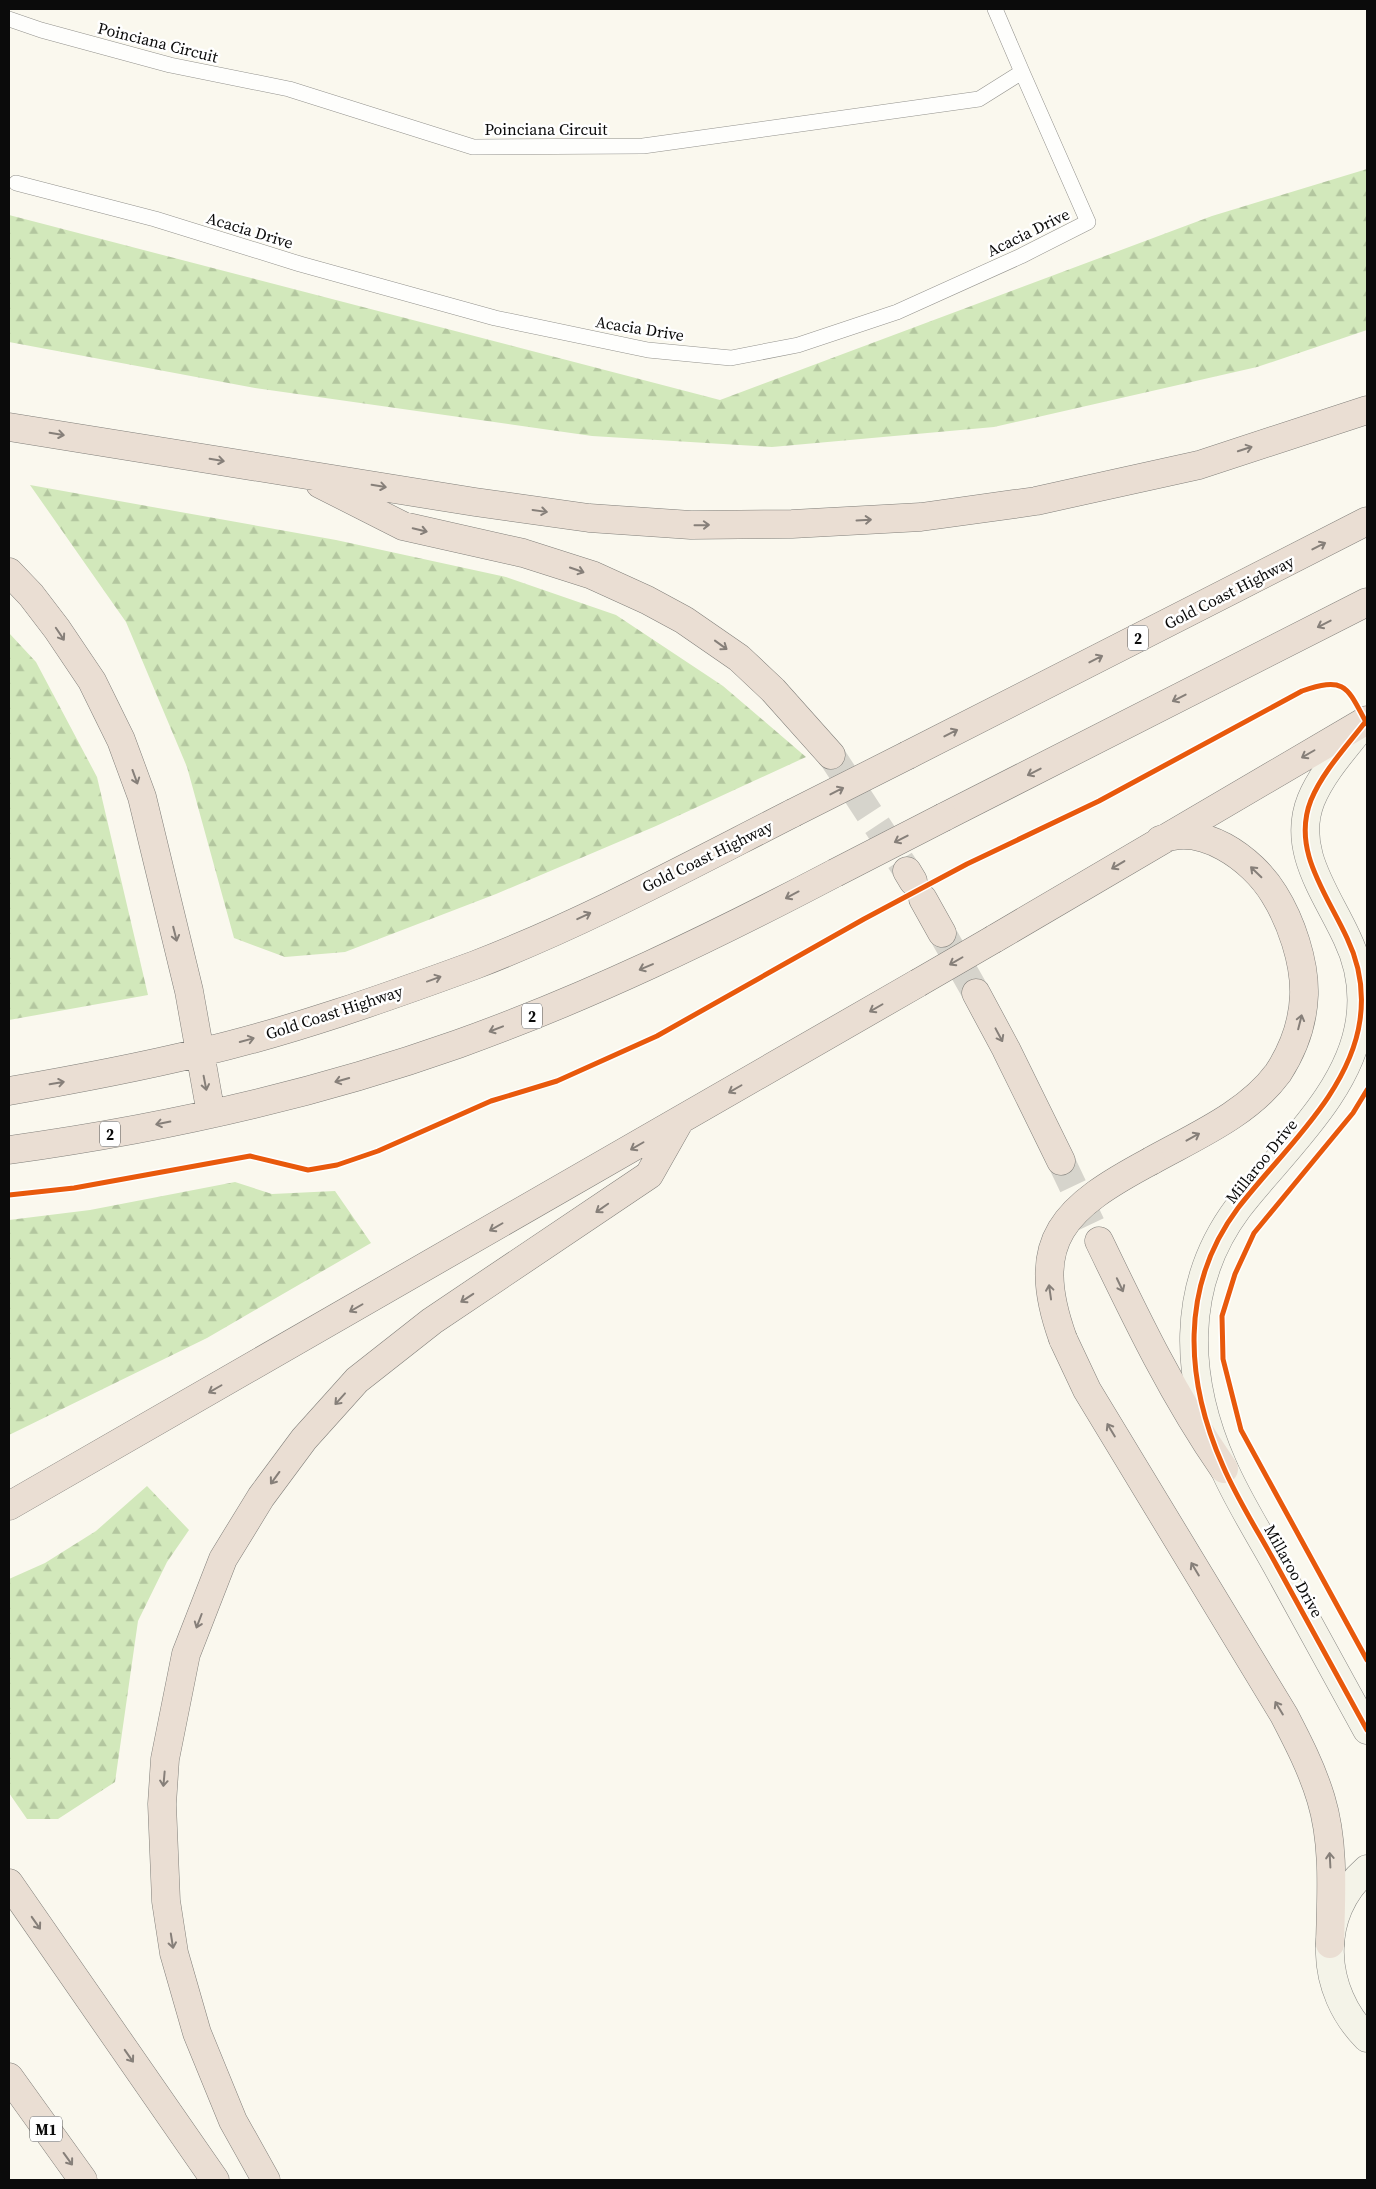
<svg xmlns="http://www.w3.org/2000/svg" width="1376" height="2189" viewBox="0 0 1376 2189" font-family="'Source Serif 4',serif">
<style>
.forest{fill:url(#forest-firs)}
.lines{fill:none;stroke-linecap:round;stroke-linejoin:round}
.highway-tunnel{stroke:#d6d4cc;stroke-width:28;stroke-dasharray:28 14;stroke-linecap:butt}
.lane-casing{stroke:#93928d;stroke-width:16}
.secondary-casing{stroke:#898884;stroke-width:29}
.highway-casing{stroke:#807f7a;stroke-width:29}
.lane{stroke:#fefefc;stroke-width:15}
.secondary{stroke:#f4f3e8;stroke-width:28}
.highway{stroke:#eaded3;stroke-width:28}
.highway-bridge-casing{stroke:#807f7a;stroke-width:29;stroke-linecap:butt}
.highway-bridge{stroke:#eaded3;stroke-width:28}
.cycleway-casing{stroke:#fff;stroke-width:8}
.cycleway{stroke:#e8590c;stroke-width:5}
.oneway{stroke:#867f79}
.labels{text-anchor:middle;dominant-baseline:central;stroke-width:5;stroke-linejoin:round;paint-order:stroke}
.shield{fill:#fff;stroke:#545454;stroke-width:1}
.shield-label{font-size:15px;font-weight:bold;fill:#0b0b0b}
.street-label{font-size:16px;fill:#0b0b0b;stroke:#fff}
</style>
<defs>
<pattern id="forest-firs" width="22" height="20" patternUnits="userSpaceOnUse" patternTransform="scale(1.25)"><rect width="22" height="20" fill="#d2e8bb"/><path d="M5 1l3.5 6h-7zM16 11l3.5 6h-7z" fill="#b3c69f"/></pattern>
</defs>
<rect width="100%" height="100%" fill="#faf8ee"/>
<!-- forest -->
<path class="forest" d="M 1367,169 L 1367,330 L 1257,367 L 994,427 L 772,447 L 592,436 L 255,388 L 9,342 L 9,215 L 720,400 L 1212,216 Z
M 30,485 L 336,540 L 506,577 L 616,615 L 723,686 L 806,757 L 656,826 L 496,894 L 345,952 L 285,957 L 234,938 L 187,767 L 126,622 Z
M 9,633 L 36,662 L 97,777 L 148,995 L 9,1020 Z
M 235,1182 L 272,1194 L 335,1191 L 371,1243 L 207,1338 L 9,1435 L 9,1220 L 90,1210 Z
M 147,1486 L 189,1530 L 167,1562 L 138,1621 L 115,1782 L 58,1819 L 27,1819 L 9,1793 L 9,1579 L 45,1563 L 96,1531 Z"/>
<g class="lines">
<!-- highway-tunnel -->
<path class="highway-tunnel" d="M 831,755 L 907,871
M 942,933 L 976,993
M 1061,1161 L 1099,1241"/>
<!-- lane casing -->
<g class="lane-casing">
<path id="lane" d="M 9,19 L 41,30 L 170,65 L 289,89 L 473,147 L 643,146 L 979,99 L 1022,72 L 995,9
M 16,183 L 155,219 L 300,264 L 495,318 L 648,350 L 731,358 L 798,345 L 897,312 L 1021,256 L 1088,222 L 1022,72"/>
</g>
<!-- secondary casing -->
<g class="secondary-casing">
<path id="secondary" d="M 1366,721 C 1347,746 1323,771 1311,800 C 1291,850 1327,894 1347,938 C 1359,963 1364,992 1360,1020 C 1350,1093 1281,1152 1238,1208 C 1179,1287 1185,1380 1223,1466 C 1238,1501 1259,1533 1277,1566 C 1307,1621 1337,1675 1367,1730
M 1367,1869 C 1315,1914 1320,1991 1367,2038"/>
</g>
<!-- highway casing -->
<g class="highway-casing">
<path id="highway" d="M 9,427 L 475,502 L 589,518 L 691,525 L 792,524 L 921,517 L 1036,501 L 1199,465 L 1367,410
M 320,484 L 403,526 L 523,553 L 592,575 L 647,600 L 684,620 L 739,658 L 773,690 L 831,755
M 9,572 L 31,595 L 57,629 L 92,681 L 121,740 L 142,797 L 189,991 L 211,1114
M 908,755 L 1367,521
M 944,817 L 1367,602
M 907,871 L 913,881
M 923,899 L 942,933
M 994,939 L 1367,720
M 976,993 L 1006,1049 L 1061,1161
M 9,1091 C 72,1080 136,1068 198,1053 C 292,1031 385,998 475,965 C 584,923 689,866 793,813
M 9,1150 C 161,1129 314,1095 458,1044 C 589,997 713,937 835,873
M 1151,1161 C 1194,1137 1248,1114 1278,1073 C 1293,1050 1303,1022 1304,995 C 1305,962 1291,921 1274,894 C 1252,858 1201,822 1160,840
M 1099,1241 C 1137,1320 1174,1397 1224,1469
M 1063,1339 L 1087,1390 L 1284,1715 C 1298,1742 1312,1769 1321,1799 C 1335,1845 1331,1896 1330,1944
M 9,1506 L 918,983
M 9,1883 L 215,2180
M 9,2077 L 83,2180
M 266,2180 L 233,2121 L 197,2033 L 174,1953 L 166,1901 L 162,1804 L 165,1759 L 186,1654 L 223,1559 L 261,1497 L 304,1439 L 357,1380 L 432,1321 L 649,1175 L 679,1122"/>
</g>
<!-- lane -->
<use href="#lane" class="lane"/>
<!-- secondary -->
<use href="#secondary" class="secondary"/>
<!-- highway -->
<use href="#highway" class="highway"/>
<!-- highway-bridge casing -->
<g class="highway-bridge-casing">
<path id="highway-bridge" d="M 793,813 L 908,755
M 835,873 L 944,817
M 918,983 L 994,939
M 1063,1339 C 1027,1239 1065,1207 1151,1161"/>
</g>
<!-- highway-bridge -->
<use href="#highway-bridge" class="highway-bridge"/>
<!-- cycleway casing -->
<g class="cycleway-casing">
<path id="cycleway" d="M 1366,721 C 1347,746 1323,771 1311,800 C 1291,850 1327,894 1347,938 C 1359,963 1364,992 1360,1020 C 1350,1093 1281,1152 1238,1208 C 1179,1287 1185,1380 1223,1466 C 1238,1501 1259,1533 1277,1566 C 1307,1621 1337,1675 1367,1730
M 1367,1090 L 1353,1113 L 1254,1233 L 1235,1274 L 1222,1316 L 1223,1359 L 1241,1430 L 1367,1660
M 9,1195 L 74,1188 L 250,1156 L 308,1170 L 337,1165 L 378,1151 L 491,1101 L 557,1081 L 657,1036 L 864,919 L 967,864 L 1099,801 L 1302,691 C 1346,676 1347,687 1367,724"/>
</g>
<!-- cycleway -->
<use href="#cycleway" class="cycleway"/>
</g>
<!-- one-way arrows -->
<defs><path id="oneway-shaft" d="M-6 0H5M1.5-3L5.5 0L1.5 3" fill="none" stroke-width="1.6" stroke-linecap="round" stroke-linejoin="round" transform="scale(1.25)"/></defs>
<g class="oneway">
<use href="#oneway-shaft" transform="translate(57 434) rotate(9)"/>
<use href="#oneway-shaft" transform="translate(1245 449) rotate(-18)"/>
<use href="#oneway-shaft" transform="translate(217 460) rotate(9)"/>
<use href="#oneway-shaft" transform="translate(379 486) rotate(9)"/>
<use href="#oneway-shaft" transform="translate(540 511) rotate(8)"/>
<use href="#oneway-shaft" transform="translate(864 520) rotate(-3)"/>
<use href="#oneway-shaft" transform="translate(702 525) rotate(-1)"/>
<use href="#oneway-shaft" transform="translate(420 530) rotate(13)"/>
<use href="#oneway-shaft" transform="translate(1319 546) rotate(-27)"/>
<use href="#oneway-shaft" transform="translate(577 570) rotate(19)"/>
<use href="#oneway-shaft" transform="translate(1324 624) rotate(153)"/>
<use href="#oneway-shaft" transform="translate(60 634) rotate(56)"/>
<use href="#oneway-shaft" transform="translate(721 645) rotate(36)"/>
<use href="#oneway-shaft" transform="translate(1096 659) rotate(-27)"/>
<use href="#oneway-shaft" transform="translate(1179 698) rotate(153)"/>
<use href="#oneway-shaft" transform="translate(951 733) rotate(-27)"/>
<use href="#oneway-shaft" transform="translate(1308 754) rotate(150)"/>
<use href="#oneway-shaft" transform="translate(1034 772) rotate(153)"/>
<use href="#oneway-shaft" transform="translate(135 777) rotate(70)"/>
<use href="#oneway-shaft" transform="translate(837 791) rotate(-27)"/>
<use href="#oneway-shaft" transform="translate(901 839) rotate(153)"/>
<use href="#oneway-shaft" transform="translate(1118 865) rotate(149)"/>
<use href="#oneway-shaft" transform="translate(1256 872) rotate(-136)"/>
<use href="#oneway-shaft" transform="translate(792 895) rotate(152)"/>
<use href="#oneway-shaft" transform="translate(584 916) rotate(-25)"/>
<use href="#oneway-shaft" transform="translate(175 934) rotate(76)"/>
<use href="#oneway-shaft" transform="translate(956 961) rotate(150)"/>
<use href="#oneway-shaft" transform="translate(646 967) rotate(157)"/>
<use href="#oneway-shaft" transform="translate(434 979) rotate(-20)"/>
<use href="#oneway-shaft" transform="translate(876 1008) rotate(150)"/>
<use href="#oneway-shaft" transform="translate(1300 1022) rotate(-76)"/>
<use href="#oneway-shaft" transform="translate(496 1029) rotate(159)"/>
<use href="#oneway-shaft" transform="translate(999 1035) rotate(62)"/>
<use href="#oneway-shaft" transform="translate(247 1040) rotate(-15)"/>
<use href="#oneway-shaft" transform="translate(342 1080) rotate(164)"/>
<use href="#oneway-shaft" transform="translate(57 1083) rotate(-10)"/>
<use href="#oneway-shaft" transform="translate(205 1083) rotate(79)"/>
<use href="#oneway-shaft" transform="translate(735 1089) rotate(150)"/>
<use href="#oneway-shaft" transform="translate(163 1123) rotate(169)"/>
<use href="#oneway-shaft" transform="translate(1193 1137) rotate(-29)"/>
<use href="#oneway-shaft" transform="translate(637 1146) rotate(150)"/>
<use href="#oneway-shaft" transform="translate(602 1208) rotate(145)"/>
<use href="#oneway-shaft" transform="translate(496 1227) rotate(150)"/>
<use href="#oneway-shaft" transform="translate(1120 1285) rotate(65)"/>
<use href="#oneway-shaft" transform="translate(1050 1292) rotate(-98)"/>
<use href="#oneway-shaft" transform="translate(467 1298) rotate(147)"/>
<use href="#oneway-shaft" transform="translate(356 1308) rotate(150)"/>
<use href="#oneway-shaft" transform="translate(215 1389) rotate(150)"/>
<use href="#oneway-shaft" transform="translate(340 1399) rotate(132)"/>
<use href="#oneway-shaft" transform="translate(1111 1430) rotate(-121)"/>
<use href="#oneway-shaft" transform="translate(275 1478) rotate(126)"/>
<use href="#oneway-shaft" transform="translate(1195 1569) rotate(-121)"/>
<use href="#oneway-shaft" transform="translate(199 1621) rotate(111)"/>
<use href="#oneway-shaft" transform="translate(1279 1708) rotate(-121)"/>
<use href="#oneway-shaft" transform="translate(164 1779) rotate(95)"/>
<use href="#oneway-shaft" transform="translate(1330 1860) rotate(-93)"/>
<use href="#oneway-shaft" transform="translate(36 1923) rotate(55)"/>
<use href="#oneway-shaft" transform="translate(172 1941) rotate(81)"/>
<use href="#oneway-shaft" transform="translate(129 2056) rotate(55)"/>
<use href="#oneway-shaft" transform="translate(68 2159) rotate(54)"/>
</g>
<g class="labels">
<!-- shield labels -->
<g class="shield">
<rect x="1128" y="625.5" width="20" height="25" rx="4"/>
<rect x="522" y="1003.5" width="20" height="25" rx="4"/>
<rect x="100" y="1121.5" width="20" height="25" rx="4"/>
<rect x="30" y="2116.5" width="32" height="25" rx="4"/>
</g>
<g class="shield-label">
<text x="1138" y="638">2</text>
<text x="532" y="1016">2</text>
<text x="110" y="1134">2</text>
<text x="46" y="2129">M1</text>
</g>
<!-- street labels -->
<g class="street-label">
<text transform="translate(158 42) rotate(14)">Poinciana Circuit</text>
<text x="546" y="129">Poinciana Circuit</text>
<text transform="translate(250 230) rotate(17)">Acacia Drive</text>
<text transform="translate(1028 232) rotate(-26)">Acacia Drive</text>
<text transform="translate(640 328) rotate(9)">Acacia Drive</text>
<text transform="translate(1229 592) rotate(-27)">Gold Coast Highway</text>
<text transform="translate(707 856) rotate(-26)">Gold Coast Highway</text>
<text transform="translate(334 1012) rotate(-18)">Gold Coast Highway</text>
<text transform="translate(1261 1161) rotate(-51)">Millaroo Drive</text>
<text transform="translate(1294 1571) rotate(61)">Millaroo Drive</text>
</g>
</g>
<!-- border -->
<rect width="1376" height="2189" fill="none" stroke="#0b0b0b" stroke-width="20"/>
</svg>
